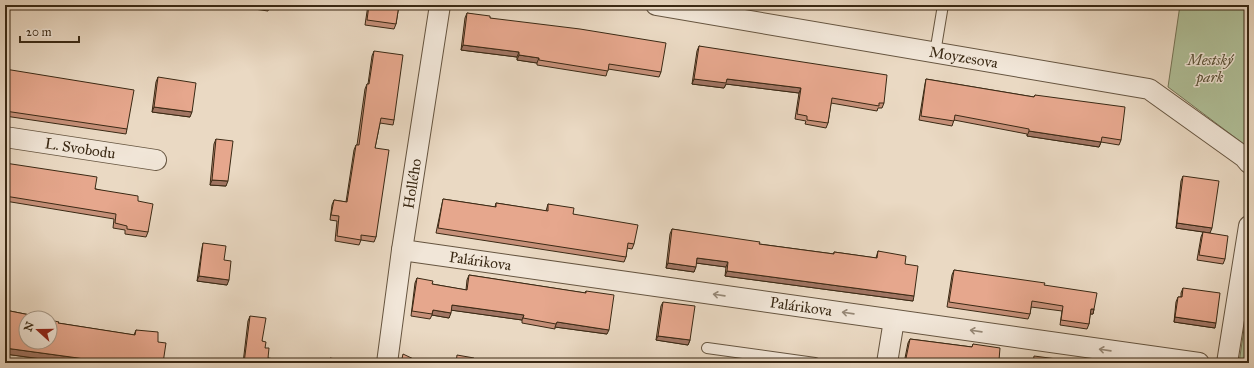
<svg xmlns="http://www.w3.org/2000/svg" width="1254" height="368" viewBox="0 0 1254 368" font-family="'IM FELL Great Primer',serif">
<style>
.green{fill:#b0c099;stroke:#757456}
.lines{fill:none;stroke-linecap:round;stroke-linejoin:round}
.service-casing{stroke:#665540;stroke-width:12}
.minor-casing{stroke:#665540;stroke-width:22}
.service{stroke:#f1e6d8;stroke-width:10}
.minor{stroke:#f1e6d8;stroke-width:20}
.wall{fill:#c69079;stroke:#3a2914}
.shaded-wall{fill:#a17563;stroke:#3a2914}
.building{fill:#e6a78d;stroke:#3a2914}
.oneway{stroke:#968876}
.labels{text-anchor:middle;dominant-baseline:central;stroke-width:3;stroke-linejoin:round;paint-order:stroke}
.street-label{font-size:15px;fill:#3a2914;stroke:#f1e6d8}
.park-label{font-size:15px;font-style:italic;fill:#584f35;stroke:#f1e6d8}
</style>
<rect width="100%" height="100%" fill="#ead9c3"/>
<filter id="stains"><feTurbulence type="fractalNoise" baseFrequency=".005" numOctaves="4"/><feColorMatrix values="0 0 0 0 .2 0 0 0 0 .09 0 0 0 0 .02 0 0 0 .5 -.17"/></filter>
<radialGradient id="worn" r=".72"><stop offset=".6" stop-color="#630" stop-opacity="0"/><stop offset="1" stop-color="#630" stop-opacity=".3"/></radialGradient>
<!-- green -->
<path class="green" d="M 1180,5 L 1249,5 L 1249,148 L 1168,87 Z
M 1249,295 L 1249,363 L 1239,363 Z"/>
<g class="lines">
<!-- service casing -->
<g class="service-casing">
<path id="service" d="M 935,53 L 943,5
M 707,348 L 815,363"/>
</g>
<!-- minor casing -->
<g class="minor-casing">
<g id="minor">
<path id="s1" d="M 656,5 L 1149,89 L 1244,157 L 1249,163"/>
<path id="s2" d="M 5,137 L 156,160"/>
<path id="s3" d="M 402,250 L 1199,363"/>
<path id="s4" d="M 387,363 L 402,250 L 440,5"/>
<path d="M 887,363 L 894,320"/>
<path d="M 1227,363 L 1249,226"/>
</g>
</g>
<!-- service -->
<use href="#service" class="service"/>
<!-- minor -->
<use href="#minor" class="minor"/>
</g>
<!-- wall -->
<path class="wall" d="M 368,5 L 399,5 L 396,24 L 394,29 L 365,25 Z
M 467,13 L 490,18 L 661,72 L 659,77 L 608,69 L 606,76 L 537,65 L 537,63 L 517,60 L 517,57 L 461,50 L 465,18 Z
M 699,46 L 884,103 L 882,108 L 878,108 L 877,111 L 831,103 L 828,123 L 826,128 L 805,124 L 806,121 L 795,119 L 799,93 L 726,84 L 724,88 L 692,84 L 697,51 Z
M 374,51 L 394,120 L 393,125 L 380,123 L 375,148 L 376,237 L 374,242 L 361,240 L 359,245 L 335,241 L 337,221 L 330,220 L 332,205 L 334,200 L 346,202 L 354,150 L 356,145 L 357,145 L 365,89 L 367,84 L 368,84 L 372,56 Z
M 5,69 L 127,129 L 126,134 L 5,116 Z
M 158,77 L 190,117 L 152,112 L 156,82 Z
M 926,79 L 1034,97 L 1035,95 L 1121,140 L 1119,145 L 1101,142 L 1099,147 L 1027,136 L 1027,134 L 954,120 L 952,126 L 919,120 L 925,84 Z
M 216,139 L 226,186 L 210,185 L 214,144 Z
M 5,163 L 138,201 L 148,232 L 146,237 L 125,234 L 125,230 L 113,228 L 114,219 L 5,201 Z
M 1183,176 L 1210,233 L 1176,228 L 1181,181 Z
M 443,199 L 495,207 L 496,203 L 546,211 L 548,204 L 573,214 L 634,244 L 632,249 L 627,248 L 626,257 L 624,262 L 436,233 L 442,204 Z
M 672,229 L 759,244 L 834,254 L 834,252 L 876,258 L 878,251 L 905,264 L 913,301 L 725,276 L 726,267 L 696,263 L 694,272 L 666,268 L 670,234 Z
M 1203,232 L 1225,259 L 1223,264 L 1197,260 L 1201,237 Z
M 203,243 L 224,260 L 227,285 L 197,281 L 202,248 Z
M 954,270 L 1044,285 L 1094,309 L 1093,314 L 1090,314 L 1089,324 L 1087,329 L 1060,325 L 1062,311 L 1031,307 L 1030,314 L 1028,319 L 947,307 L 952,275 Z
M 469,275 L 585,293 L 586,291 L 607,334 L 555,327 L 555,329 L 522,323 L 522,320 L 451,310 L 449,318 L 432,315 L 430,319 L 411,316 L 415,283 L 417,278 L 432,284 L 466,290 L 467,280 Z
M 1183,288 L 1215,328 L 1174,322 L 1176,302 L 1178,297 L 1181,297 L 1181,293 Z
M 663,302 L 690,340 L 688,345 L 656,340 L 661,306 Z
M 5,310 L 30,315 L 30,313 L 48,316 L 26,318 L 134,335 L 136,330 L 158,342 L 163,363 L 71,363 L 5,354 Z
M 250,316 L 262,341 L 265,348 L 268,358 L 275,363 L 243,363 L 248,321 Z
M 910,339 L 972,347 L 973,344 L 999,360 L 1018,363 L 904,363 L 908,343 Z"/>
<!-- shaded-wall -->
<path class="shaded-wall" d="M 226,5 L 264,5 L 270,6 L 268,11 Z
M 463,45 L 519,52 L 517,57 L 461,50 Z
M 519,55 L 539,58 L 537,63 L 517,60 Z
M 694,79 L 727,79 L 801,88 L 799,93 L 726,84 L 724,88 L 692,84 Z
M 154,107 L 192,112 L 190,117 L 152,112 Z
M 1029,131 L 1101,142 L 1099,147 L 1027,136 Z
M 212,180 L 228,181 L 226,186 L 210,185 Z
M 1177,223 L 1212,228 L 1210,233 L 1176,228 Z
M 697,258 L 728,262 L 726,267 L 696,263 Z
M 668,263 L 696,267 L 694,272 L 666,268 Z
M 727,271 L 914,296 L 913,301 L 725,276 Z
M 199,276 L 229,280 L 227,285 L 197,281 Z
M 452,305 L 524,315 L 522,320 L 450,310 Z
M 1091,309 L 1094,309 L 1093,314 L 1089,314 Z
M 433,310 L 451,313 L 449,318 L 432,315 Z
M 1175,317 L 1216,323 L 1215,328 L 1174,322 Z
M 557,322 L 609,330 L 607,334 L 555,327 Z
M 658,336 L 690,340 L 688,345 L 656,340 Z
M 5,348 L 78,358 L 76,363 L 71,363 L 5,354 Z"/>
<!-- building -->
<path class="building" d="M 369,5 L 399,5 L 396,24 L 367,20 Z
M 467,13 L 490,16 L 490,18 L 580,29 L 666,43 L 661,72 L 609,64 L 608,71 L 539,60 L 539,58 L 519,55 L 519,52 L 463,45 Z
M 699,46 L 887,75 L 884,103 L 879,103 L 879,106 L 832,98 L 828,123 L 807,120 L 807,116 L 797,114 L 801,88 L 727,79 L 726,83 L 694,79 Z
M 374,51 L 403,55 L 394,120 L 381,118 L 375,148 L 389,150 L 376,237 L 361,235 L 361,240 L 337,236 L 339,216 L 331,215 L 334,200 L 347,202 L 356,145 L 359,145 L 367,84 L 369,84 Z
M 5,69 L 134,90 L 127,129 L 5,111 Z
M 158,77 L 196,83 L 192,112 L 154,107 Z
M 926,79 L 1034,97 L 1035,95 L 1125,107 L 1121,140 L 1102,137 L 1101,142 L 1029,131 L 1029,129 L 955,115 L 954,121 L 921,116 Z
M 216,139 L 233,141 L 228,181 L 212,180 Z
M 5,163 L 97,177 L 95,189 L 138,196 L 138,201 L 153,204 L 148,232 L 127,229 L 127,226 L 115,223 L 116,214 L 5,196 Z
M 1183,176 L 1219,181 L 1212,228 L 1177,223 Z
M 443,199 L 496,207 L 496,203 L 548,211 L 548,204 L 574,208 L 573,214 L 638,225 L 634,244 L 628,243 L 626,257 L 438,228 Z
M 672,229 L 760,242 L 759,244 L 834,254 L 834,252 L 877,258 L 878,251 L 906,256 L 905,264 L 918,266 L 914,296 L 727,271 L 728,262 L 697,258 L 696,267 L 668,263 Z
M 1203,232 L 1228,236 L 1225,259 L 1199,255 Z
M 203,243 L 226,246 L 224,260 L 231,261 L 229,280 L 199,276 Z
M 954,270 L 1045,283 L 1044,285 L 1097,293 L 1094,309 L 1091,309 L 1089,324 L 1061,320 L 1063,306 L 1032,301 L 1030,314 L 949,302 Z
M 469,275 L 586,293 L 586,291 L 614,295 L 609,330 L 557,322 L 556,324 L 523,318 L 524,315 L 452,305 L 451,313 L 433,310 L 432,314 L 412,311 L 417,278 L 433,281 L 432,284 L 467,290 Z
M 1183,288 L 1220,293 L 1216,323 L 1175,317 L 1178,297 L 1182,297 Z
M 663,302 L 695,306 L 690,340 L 658,336 Z
M 5,310 L 30,315 L 30,313 L 48,316 L 47,318 L 26,318 L 26,342 L 50,342 L 50,320 L 59,322 L 58,323 L 135,335 L 136,330 L 158,332 L 158,342 L 166,343 L 163,363 L 107,363 L 78,358 L 5,348 Z
M 250,316 L 266,318 L 262,341 L 266,342 L 265,348 L 269,348 L 268,358 L 275,359 L 275,363 L 244,363 Z
M 910,339 L 972,347 L 973,344 L 1000,348 L 999,360 L 1018,363 L 905,363 Z
M 403,354 L 422,363 L 401,363 Z
M 457,355 L 474,358 L 473,363 L 456,363 Z
M 1034,356 L 1087,363 L 1033,363 Z
M 330,358 L 358,363 L 330,363 Z
M 707,360 L 729,363 L 707,363 Z"/>
<!-- one-way arrows -->
<defs><path id="oneway-shaft" d="M-6 0H5M1.5-3L5.5 0L1.5 3" fill="none" stroke-width="1.6" stroke-linecap="round" stroke-linejoin="round"/></defs>
<g class="oneway">
<use href="#oneway-shaft" transform="translate(719 295) rotate(-172)"/>
<use href="#oneway-shaft" transform="translate(848 313) rotate(-172)"/>
<use href="#oneway-shaft" transform="translate(976 331) rotate(-172)"/>
<use href="#oneway-shaft" transform="translate(1105 350) rotate(-172)"/>
</g>
<g class="labels">
<!-- street labels -->
<g class="street-label">
<text stroke="none"><textPath href="#s1" startOffset="312">Moyzesova</textPath></text>
<text stroke="none"><textPath href="#s2" startOffset="76">L. Svobodu</textPath></text>
<text stroke="none"><textPath href="#s4" startOffset="181">Hollého</textPath></text>
<text stroke="none"><textPath href="#s3" startOffset="79">Palárikova</textPath></text>
<text stroke="none"><textPath href="#s3" startOffset="403">Palárikova</textPath></text>
</g>
<!-- park labels -->
<g class="park-label">
<text x="1210" y="60">Mestský<tspan x="1210" dy="17">park</tspan></text>
</g>
</g>
<!-- margin -->
<rect width="1254" height="368" fill="none" stroke="#ead9c3" stroke-width="20"/>
<rect x="6" y="6" width="1242" height="356" fill="none" stroke="#3a2914" stroke-width="2"/>
<rect x="10" y="10" width="1234" height="348" fill="none" stroke="#3a2914"/>
<!-- north arrow -->
<g transform="translate(38 330) rotate(291)"><circle r="19" fill="#f1e6d8" stroke="#a89a8a"/>
<path d="M0-3L7 15L0 10L-7 15Z" fill="#8f2418"/>
<text y="-6" font-size="11" font-weight="bold" text-anchor="middle" fill="#3a2914">N</text>
</g>
<!-- scale -->
<path d="M20 36v6h59v-6" fill="none" stroke="#3a2914" stroke-width="2"/>
<text x="26" y="36" font-size="12" fill="#3a2914" stroke="#f1e6d8" stroke-width="3" paint-order="stroke">20 m</text>
<rect width="100%" height="100%" filter="url(#stains)"/>
<rect width="100%" height="100%" fill="url(#worn)"/>
</svg>
